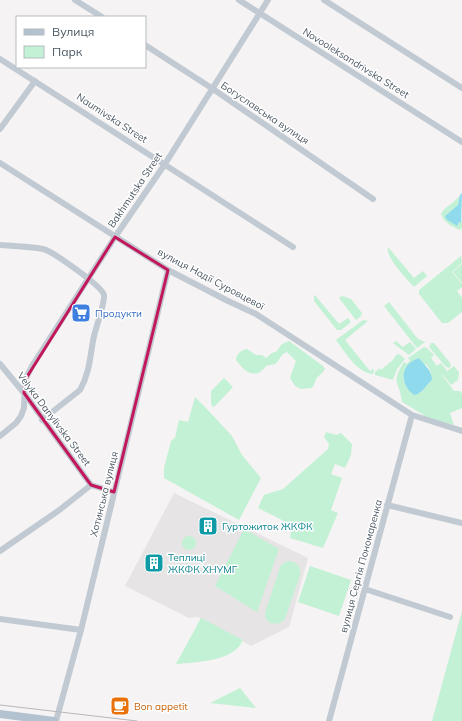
<svg xmlns="http://www.w3.org/2000/svg" width="462" height="721" font-family="Mulish,sans-serif">
<style>
.education{fill:#e6e4e5}
.green{fill:#c3f1d5;fill-rule:evenodd}
.water{fill:#90daee}
.lines{fill:none;stroke-linecap:round;stroke-linejoin:round}
.minor{stroke:#c1cad2;stroke-width:6}
.major{stroke:#b3c2d1;stroke-width:8}
.tram{stroke:#b5b8bd;stroke-width:1}
.marked{fill:none;stroke:#c2185b;stroke-width:3;stroke-linejoin:round}
.labels{text-anchor:middle;dominant-baseline:central;stroke-width:3;stroke-linejoin:round;paint-order:stroke}
.street-label{font-size:10px;fill:#4a5661;stroke:#fff}
.shop-label{font-size:10px;fill:#366cbe;stroke:#fff;text-anchor:start}
.culture-label{font-size:10px;fill:#0d838f;stroke:#fff;text-anchor:start}
.food-label{font-size:10px;fill:#c56008;stroke:#fff;text-anchor:start}
</style>
<rect width="100%" height="100%" fill="#f5f3f3"/>
<path class="education" d="M174 493 308 558 289 627 251 646 198 617 189 618 125 586Z"/>
<path class="green" d="M460 195 458 205 445 216 447 219 457 225 460 222 461 223 462 215V228L460 230C452 227 444 222 441 214 445 206 455 203 460 195Z
M388 247 414 278 423 271 427 276 414 287C407 279 385 257 388 247Z
M461 256 462 263 452 272 462 284V287L457 291 462 298V312L448 323H442L419 294V290Z
M462 264V283L453 272Z
M315 295 339 324 348 318 351 322 341 330H337L314 301V296Z
M342 296 351 299 362 313 361 316 356 320 339 298Z
M389 302 418 339 425 342 417 348 384 306Z
M363 320 368 321 345 340 370 371 373 369 374 370 373 374C357 373 345 352 336 340Z
M289 341 323 366 325 369C323 373 319 375 316 379 315 382 314 385 312 388L301 389 295 386 290 378 296 361 287 352C279 355 280 361 275 364 273 365 268 365 266 366 255 381 244 371 236 360 237 353 240 351 247 349L256 355H262L266 358 272 353 276 352 282 344Z
M396 341 403 347 410 342 416 349 409 355 393 343Z
M431 343H434L451 364 450 368 446 367 429 347Z
M424 347 427 348 434 355 431 358 437 366 441 363 447 371 443 374 454 366 459 372 458 380 451 385 443 375H442L454 391H460L462 394V408L450 413 454 425 429 418 402 402C400 381 390 384 404 362L407 364 410 360 408 358ZM419 358 423 364 427 365 431 373 428 384 420 393 407 388 403 378Z
M399 354 405 359 397 369 393 380 375 375V372L380 368 381 370 393 360 396 355Z
M224 378 233 387 215 406 212 407 211 402V391Z
M195 397 206 408 232 436 242 455 261 478 239 520 164 478V468L171 441 175 438 179 420 188 422Z
M326 432 336 435 341 433 352 444 351 455 345 468 335 464 331 474 342 478 331 510 338 513 323 548 290 538 292 525 258 508 264 495 283 489 328 449 329 444 324 437Z
M244 529 279 549 257 612 215 586Z
M182 543a7 7 0 1 1 14 0a7 7 0 1 1-14 0Z
M288 561C296 561 301 566 300 575L285 619C279 627 264 625 265 613 266 608 269 602 270 598 273 587 277 577 280 567L282 564Z
M310 566 351 580 339 616 298 602Z
M462 611V721H432Z
M201 618 243 640C234 662 196 662 176 664Z
M240 688 256 708 210 703Z"/>
<path class="water" d="M462 193 461 223 459 222 457 226 446 219 445 216 458 205 460 195Z
M419 358C424 365 432 370 432 380 426 385 422 394 414 395 399 384 400 364 419 358Z"/>
<g class="lines">
<path class="minor" d="M75 0 102 17
M239 0 462 142
M324 0 462 88
M145 45 213 89 373 199
M0 59 293 247
M0 129 35 81
M0 163 168 270 228 301 256 314 412 415 462 431
M0 245C14 246 29 246 43 249 52 251 102 286 104 295 105 303 96 327 94 336 90 355 90 373 80 390L42 420
M0 364 24 393 91 485 114 492
M0 436 16 423 21 416 24 408 25 380 32 366 115 237 165 164 268 0
M387 505 462 523
M0 551 58 511 91 485
M365 589 450 617
M0 619 81 630
M56 721 81 630 168 270
M329 721 412 415"/>
<path class="major" d="M0 714 54 721"/>
<path class="tram" d="M0 705 137 721"/>
</g>
<path class="marked" d="M115 237 168 270 114 492 91 485 24 393 25 380Z"/>
<defs>
<symbol id="supermarket-square" viewBox="-11 -11 22 22"><rect x="-9" y="-9" width="18" height="18" rx="4" fill="#3f7fe0" stroke="#fff"/><path d="M-6-5.5h2.5l.6 2H6L4.5 2H-2.5L-4.4-4H-6ZM-1.5 3.2a1.3 1.3 0 1 0 .1 0ZM3 3.2a1.3 1.3 0 1 0 .1 0Z" fill="#fff"/></symbol>
<symbol id="building-square" viewBox="-11 -11 22 22"><rect x="-9" y="-9" width="18" height="18" rx="4" fill="#0f9aa8" stroke="#fff"/><path d="M-4-6H4V6H1V3H-1V6H-4ZM-2.5-4.3h1.7v1.8h-1.7ZM.8-4.3h1.7v1.8H.8ZM-2.5-1h1.7V.8h-1.7ZM.8-1h1.7V.8H.8Z" fill="#fff"/></symbol>
<symbol id="cafe-square" viewBox="-11 -11 22 22"><rect x="-9" y="-9" width="18" height="18" rx="4" fill="#e8710a" stroke="#fff"/><path d="M-5.5-4.5H6V0H3Q3 3.5 0 3.5H-2.5Q-5.5 3.5-5.5 0ZM3-3.2v2h1.7v-2ZM-6 4.5H4V6H-6Z" fill="#fff"/></symbol>
</defs>
<g fill-rule="evenodd">
<use href="#supermarket-square" x="70" y="302" width="22" height="22"/>
<use href="#building-square" x="197" y="515" width="22" height="22"/>
<use href="#building-square" x="143" y="552" width="22" height="22"/>
<use href="#cafe-square" x="109" y="695" width="22" height="22"/>
</g>
<g class="labels">
<g class="street-label">
<text transform="translate(356 63) rotate(32)">Novooleksandrivska Street</text>
<text transform="translate(265 113) rotate(34)">Богуславська вулиця</text>
<text transform="translate(112 118) rotate(33)">Naumivska Street</text>
<text transform="translate(135 190) rotate(-56)">Bakhmutska Street</text>
<text transform="translate(211 279) rotate(28)">вулиця Надії Суровцевої</text>
<text transform="translate(54 419) rotate(53)">Velyka Danylivska Street</text>
<text transform="translate(104 494) rotate(-76)">Хотинська вулиця</text>
<text transform="translate(361 566) rotate(-75)">вулиця Сергія Пономаренка</text>
</g>
<g class="shop-label">
<text x="95" y="313">Продукти</text>
</g>
<g class="culture-label">
<text x="222" y="526">Гуртожиток ЖКФК</text>
<text x="168" y="557">Теплиці<tspan x="168" dy="12">ЖКФК ХНУМГ</tspan></text>
</g>
<g class="food-label">
<text x="134" y="706">Bon appetit</text>
</g>
</g>
<rect x="16" y="16" width="130" height="52" fill="#ffffff" stroke="#b7bbc0"/>
<rect x="24" y="29" width="20" height="6" fill="#b3c2d1" stroke="#b7bbc0"/>
<text x="52" y="36" font-size="12" fill="#4a5661">Вулиця</text>
<rect x="24" y="46" width="20" height="12" fill="#c3f1d5" stroke="#b7bbc0"/>
<text x="52" y="56" font-size="12" fill="#4a5661">Парк</text>
</svg>
